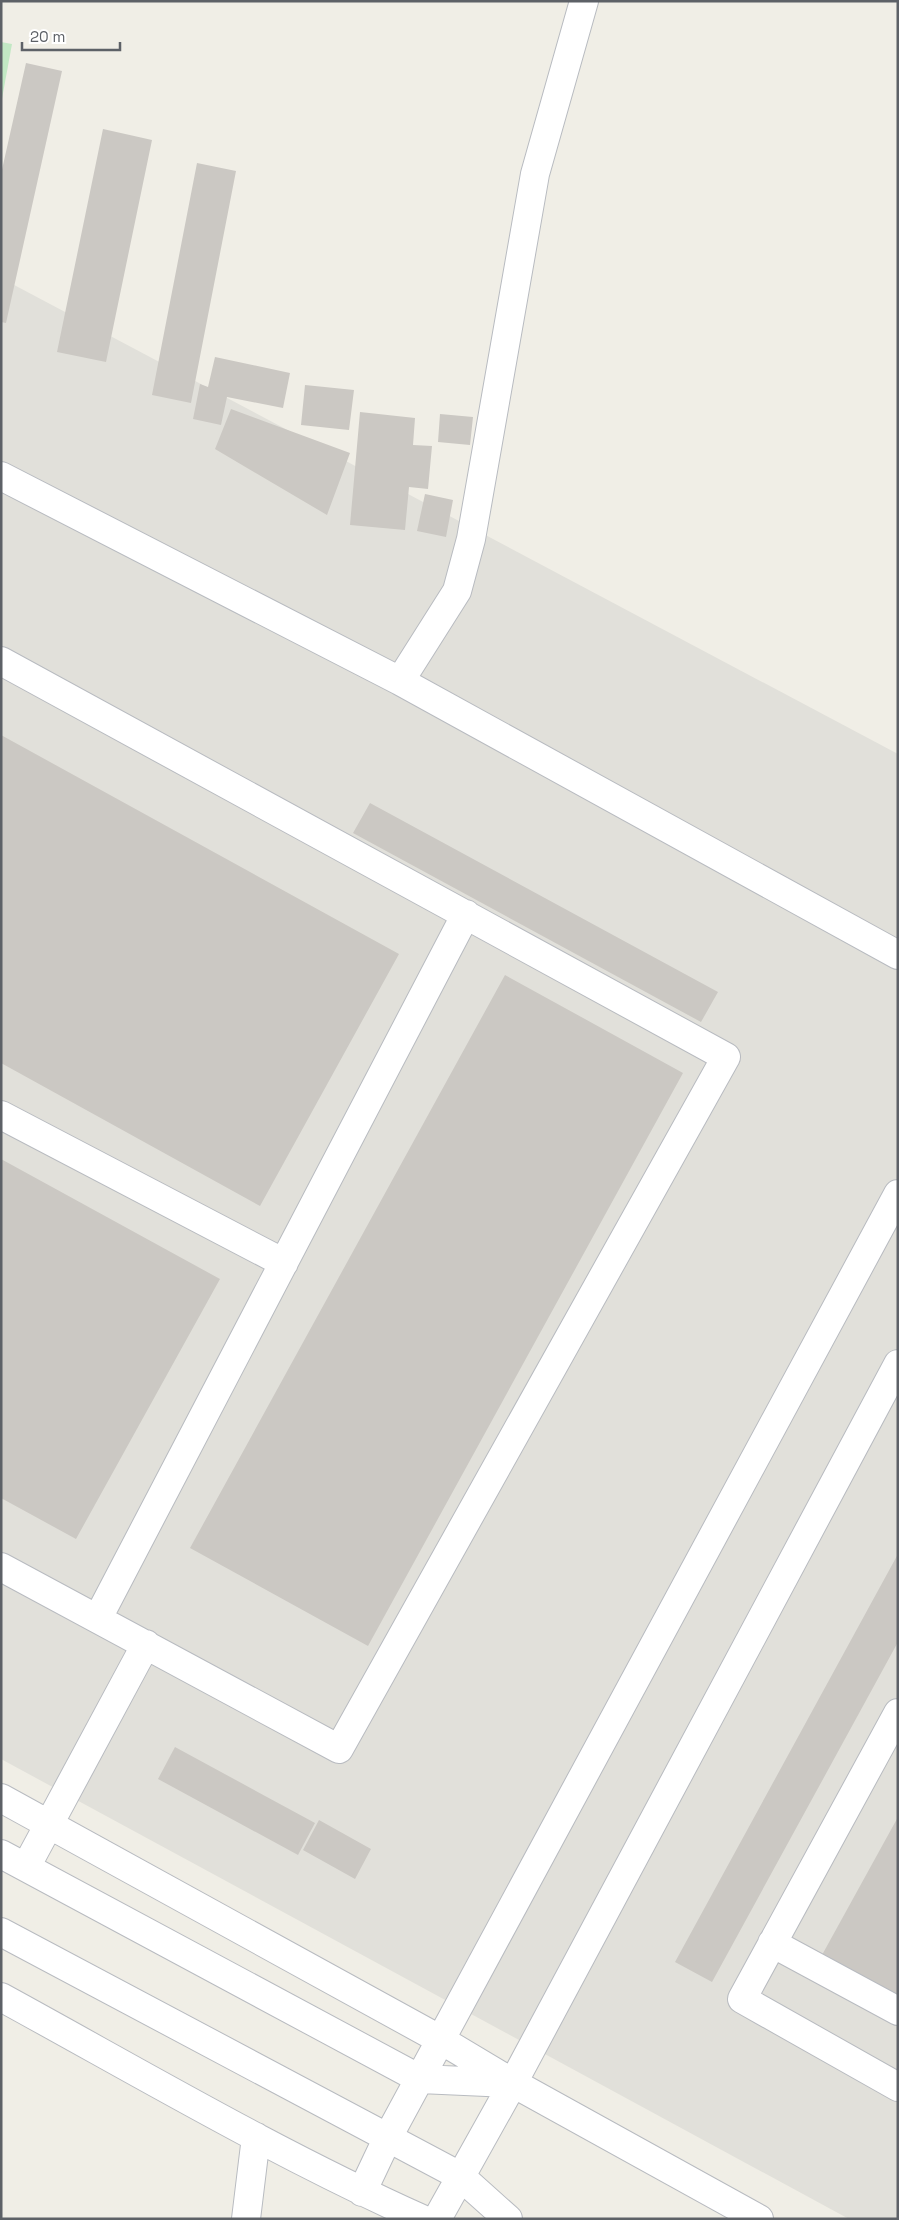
<svg xmlns="http://www.w3.org/2000/svg" width="899" height="2220" font-family="'Space Grotesk',sans-serif">
<style>
.industrial{fill:#e1e0da}
.green{fill:#c2e8c4}
.building{fill:#cbc8c3}
.lines{fill:none;stroke-linecap:round;stroke-linejoin:round}
.minor-casing{stroke:#b8bbc0;stroke-width:30}
.minor{stroke:#fff;stroke-width:28}
</style>
<rect width="100%" height="100%" fill="#f0eee6"/>
<path class="industrial" d="M1 278 898 754V2219H849L1 1759Z"/>
<path class="green" d="M1 42 12 44 1 104Z"/>
<path class="building" d="M26 63 62 71 6 323 1 322V174Z
M103 129 152 140 106 362 57 352Z
M197 163 236 171 191 403 152 395Z
M215 357 290 373 283 408 227 397 221 425 193 419 200 384 208 387Z
M305 385 354 390 349 430 301 425Z
M231 409 350 453 327 515 215 449Z
M360 412 415 418 413 445 432 446 428 489 409 487 405 530 350 525Z
M440 414 473 417 470 445 438 442Z
M425 494 453 500 446 537 417 531Z
M1 735 399 954 260 1206 1 1063Z
M370 803 718 992 701 1022 353 833Z
M505 975 683 1073 368 1646 190 1548Z
M1 1159 220 1279 76 1539 1 1498Z
M898 1554V1642L712 1982 675 1962Z
M175 1747 315 1823 298 1855 158 1779Z
M898 1817V1996L822 1955Z
M319 1820 371 1849 355 1879 303 1850Z"/>
<g class="lines">
<defs>
<path id="minor" d="M1 476 400 681 898 955
M1 661 726 1057 339 1749 1 1567
M400 681 457 591 471 539 535 174 584 1
M1 1115 284 1263
M98 1618 466 914
M898 1713 742 1999 898 2087
M1 1798 441 2040 513 2083 759 2219
M1 1854 420 2079 509 2083
M26 1867 146 1644
M1 1932 460 2176 508 2219
M772 1943 898 2011
M1 1997C140 2073 277 2154 422 2219
M362 2192 388 2137 898 1194
M246 2219 256 2137
M437 2219 513 2083 898 1364"/>
</defs>
<use href="#minor" class="minor-casing"/>
<use href="#minor" class="minor"/>
</g>
<rect width="899" height="2220" fill="none" stroke="#5d6167" stroke-width="5"/>
<path d="M22 42v8h98v-8" fill="none" stroke="#5d6167" stroke-width="2.5"/>
<text x="30" y="42" font-size="15" fill="#5d6167" stroke="#ffffff" stroke-width="4" paint-order="stroke">20 m</text>
</svg>
